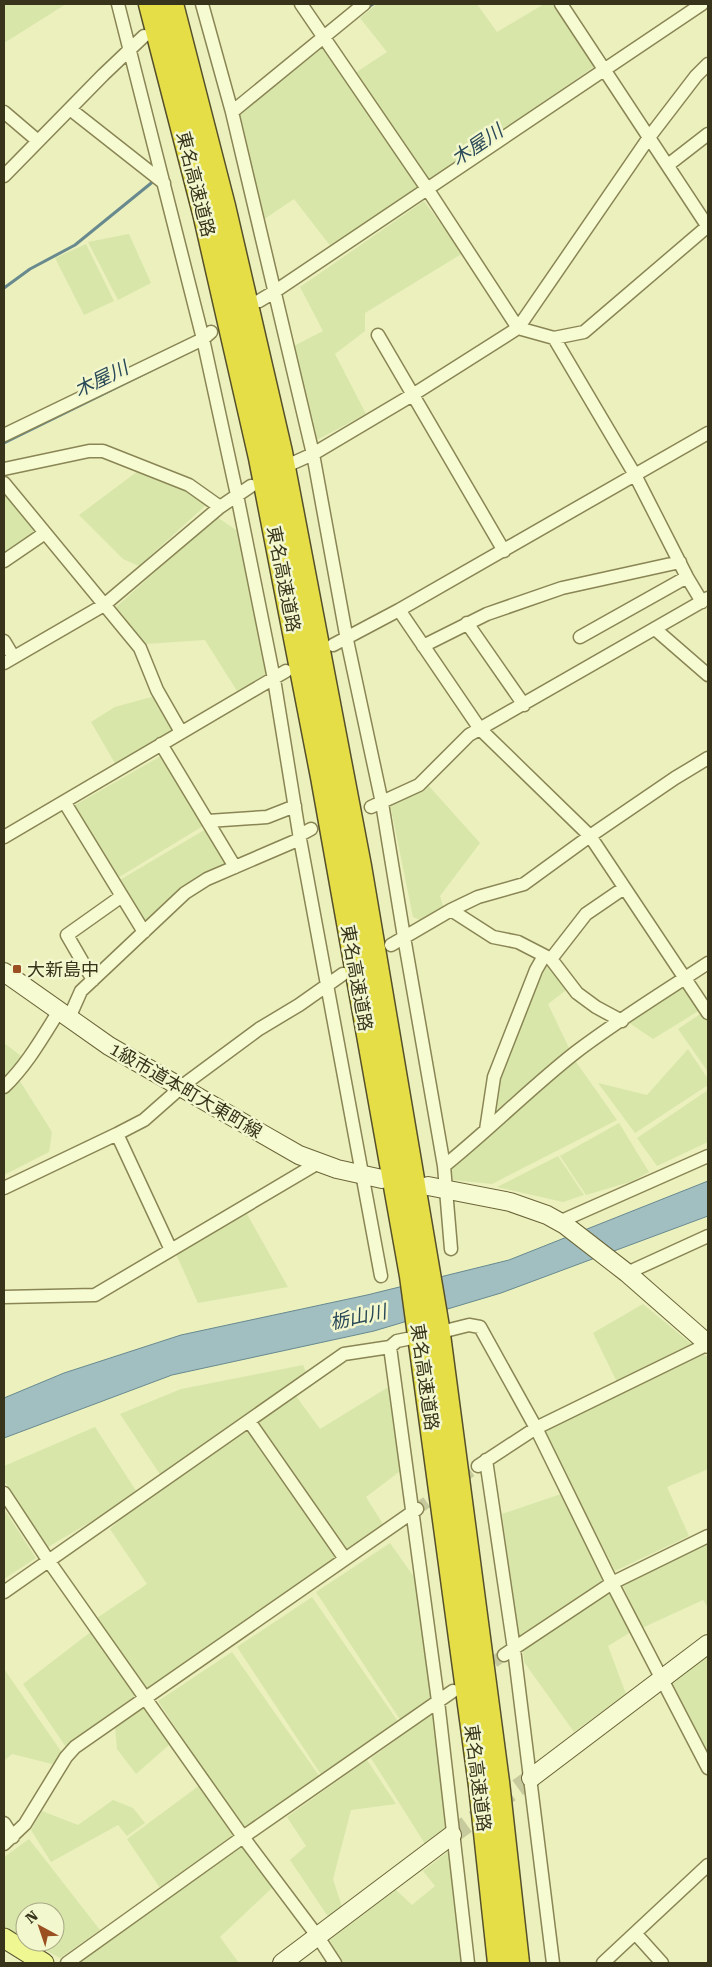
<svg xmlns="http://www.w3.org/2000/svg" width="712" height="1967" font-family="'Roboto Serif','Noto Sans JP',serif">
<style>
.farmland{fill:#d8e6aa}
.water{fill:#a1bec1;stroke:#688a8f}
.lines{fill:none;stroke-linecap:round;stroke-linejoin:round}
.stream{stroke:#688a8f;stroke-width:3}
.street-tunnel{stroke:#c7ca9d;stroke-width:12;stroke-dasharray:12 6;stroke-linecap:butt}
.secondary-tunnel{stroke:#c7ca9d;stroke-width:18;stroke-dasharray:18 9;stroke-linecap:butt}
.street-casing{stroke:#898555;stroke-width:15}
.secondary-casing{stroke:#6b6539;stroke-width:20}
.primary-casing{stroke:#56502a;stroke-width:21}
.highway-casing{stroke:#56502a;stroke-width:25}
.street{stroke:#f7fbd1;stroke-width:12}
.secondary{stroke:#f7fbd1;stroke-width:18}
.primary{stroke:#eff792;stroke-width:19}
.highway{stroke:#e6de47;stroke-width:22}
.poi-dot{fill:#9b5022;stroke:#f3f7cd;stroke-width:2}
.labels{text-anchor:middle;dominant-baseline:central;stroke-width:5;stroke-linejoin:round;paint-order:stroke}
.street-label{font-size:18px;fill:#37341b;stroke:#f3f7cd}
.poi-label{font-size:18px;fill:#37341b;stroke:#f3f7cd;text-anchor:start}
.water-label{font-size:19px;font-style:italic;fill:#294958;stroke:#f3f7cd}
</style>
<rect width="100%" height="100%" fill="#ebf0bd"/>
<path class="farmland" d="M4 4H66L4 43Z
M377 4H477L497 32 544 4H554L595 66 428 181 355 73 387 52 360 18Z
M322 44 420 186 332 248 294 199 263 220 237 117Z
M424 201 463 253 365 313V331L335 354 366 414 315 441 292 347 323 331 300 287Z
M129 234 151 283 118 300 88 242Z
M86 244 114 301 84 315 55 258Z
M138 471 188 490 206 505 139 566 123 559 79 515Z
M4 494 40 535 4 557Z
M217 517 239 532 266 676 237 691 205 640 145 644 116 607Z
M155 696 175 729 116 765 91 722 115 707Z
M161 756 203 826 116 879 75 805Z
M428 785 480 843 440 896 443 906 420 920 413 917 390 804 426 788Z
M206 829 228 865 144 926 118 881Z
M548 963 569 988 548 1004 569 1048 493 1113 497 1085 524 1014Z
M685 984 700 1010 653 1039 628 1022Z
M703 1012 708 1019V1072L678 1029Z
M4 1043 25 1059 4 1082Z
M688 1049 708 1079V1085L635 1133 598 1083 647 1095Z
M574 1059 617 1120 492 1184 453 1180 451 1168Z
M18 1078 52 1132 49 1152 4 1175V1090Z
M708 1090V1142L657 1166 637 1138Z
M619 1123 649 1172 633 1181 586 1195 560 1156Z
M558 1156 584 1195 563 1202 497 1187Z
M247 1214 288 1287 198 1303 176 1254Z
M643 1304 694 1346 617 1382 593 1333Z
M704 1354 708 1358V1469L667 1487 689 1536 615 1571 544 1431Z
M303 1365 307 1375 161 1476 120 1414 181 1389Z
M390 1386 403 1469 366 1497 383 1524 346 1549 258 1421 296 1396 320 1429Z
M249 1426 339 1556 146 1690 97 1618 147 1584 110 1529 134 1507Z
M95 1427 138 1494 48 1547 4 1481V1466Z
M561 1494 604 1579 519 1639 502 1514Z
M4 1509 36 1558 4 1579Z
M708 1542V1608L703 1600 642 1628 622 1584Z
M390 1543 419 1584 431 1700 401 1721 316 1592Z
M611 1590 631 1632 608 1646 626 1694 574 1732 524 1662 523 1650Z
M312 1597 399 1723 322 1776 237 1647Z
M92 1631 136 1695 68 1750 23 1684Z
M232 1652 320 1777 243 1830 158 1701Z
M708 1653V1756L670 1681Z
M4 1669 63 1754 52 1764 12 1754 4 1761Z
M145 1704 169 1745 136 1774 117 1749 115 1727Z
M435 1712 447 1827 425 1844 371 1758Z
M367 1760 396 1804 351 1810 333 1879 344 1913 331 1921 290 1860 306 1846 287 1817Z
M200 1785 236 1835 160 1888 127 1839Z
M113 1800 133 1808 145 1823 127 1836 118 1825 51 1862 31 1830 42 1811 78 1825Z
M29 1839 100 1930 60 1958 30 1942H55V1912H25V1939L4 1928V1857Z
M243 1844 272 1888 220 1937 239 1963H77Z
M449 1851 461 1963H341L327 1942 396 1890 412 1905 435 1886 423 1871Z"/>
<path class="water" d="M708 1181V1216L501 1293 374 1331 172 1375 4 1438V1398L64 1373 181 1335 367 1295 509 1260Z"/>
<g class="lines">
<path class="stream" d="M367 8 373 4
M4 288 30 269 75 245 155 180
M4 443 201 346"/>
<path class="street-tunnel" d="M417 1509 478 1466
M479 1672 504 1655"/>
<path class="secondary-tunnel" d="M452 1835 531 1778"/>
<defs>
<path id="street" d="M118 4 203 339 237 495 274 679 300 839 381 1276
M202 4 232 112 313 454 347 640 382 803 404 937 444 1166 451 1249
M301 4 428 190 518 328 554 338 584 332 708 226
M561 4 708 227
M70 109 164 183
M4 112 38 141
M232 112 364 4
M668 165 708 134
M4 176 103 75 144 36
M259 301 274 292 702 4
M378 335 504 551
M554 338 635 475 687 577 702 602
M4 435 203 339 211 332
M293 463 313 454 414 394 518 328 650 136 696 76 708 64
M4 469 89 451H103L189 485 220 507
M4 483 140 648 157 690 181 732
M4 561 45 533
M399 610 480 729 590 836 708 1013
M467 623 524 705
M655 629 708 675
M580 637 687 577
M4 641 13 656
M333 645 399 610 708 433
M423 646 487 614 562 588 680 562
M4 663 104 605 220 507 251 486
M161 744 235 867
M65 803 144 932
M371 807 419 785 469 735 708 598
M208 821 267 817 295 806
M300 835 311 829
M4 837 286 671
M451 910 493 937 518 942 551 959 577 993 596 1007 622 1021
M391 945 451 910 478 897 524 884 590 836 675 778 708 758
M551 959 586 914 624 888
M93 980 67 935 122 896
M69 1018 81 991 185 893 207 879 300 839
M4 1087C27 1065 42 1038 59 1011
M486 1130 494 1077 536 970 544 956
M117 1134 171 1250
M444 1166C489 1130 530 1088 576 1052 618 1020 664 992 708 963
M4 1188 117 1134 144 1120 186 1083 259 1029 299 1005 343 974
M559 1222 708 1156
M627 1273 708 1236
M4 1297 95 1295 318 1163
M449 1330 469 1325 480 1327 536 1428 612 1583 708 1768
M390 1347 438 1701 468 1963
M249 1421 345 1559
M486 1460 514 1649 553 1963
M478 1466 536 1428 708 1344
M4 1493 48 1560 243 1837 318 1937 335 1963
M4 1592 344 1354 390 1347 397 1341 407 1339
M504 1655 612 1583 708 1536
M4 1823 13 1837
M4 1844 25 1824 66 1757 75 1747 417 1509
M635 1933 662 1963
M67 1963 243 1837 453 1691
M603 1963 708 1865"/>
<path id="secondary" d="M4 972 109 1046 299 1155 337 1169 382 1179
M428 1186 510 1202 547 1215 565 1225 627 1273 708 1344
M531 1778 708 1644
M282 1963 452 1835"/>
<path id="primary" d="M4 1938 44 1963"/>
<path id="highway" d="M150 4 204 213 260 458 322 777 411 1276 480 1786 499 1963
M172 4 224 206 281 452 360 866 438 1327 498 1782 518 1963"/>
</defs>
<use href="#street" class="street-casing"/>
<use href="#secondary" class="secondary-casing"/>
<use href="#primary" class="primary-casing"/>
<use href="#highway" class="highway-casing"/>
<use href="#street" class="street"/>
<use href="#secondary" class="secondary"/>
<use href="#primary" class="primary"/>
<use href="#highway" class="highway"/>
</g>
<rect class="poi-dot" x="12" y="964" width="10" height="10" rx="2.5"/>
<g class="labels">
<g class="street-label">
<text transform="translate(196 184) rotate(76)">東名高速道路</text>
<text transform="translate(284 579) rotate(79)">東名高速道路</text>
<text transform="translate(357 978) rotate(80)">東名高速道路</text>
<text transform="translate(186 1090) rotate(30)">1級市道本町大東町線</text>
<text transform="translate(425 1377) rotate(82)">東名高速道路</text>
<text transform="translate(478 1778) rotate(83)">東名高速道路</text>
</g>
<g class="poi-label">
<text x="27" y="969">大新島中</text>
</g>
<g class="water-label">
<text transform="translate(477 145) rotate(-34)">木屋川</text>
<text transform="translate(101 379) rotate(-26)">木屋川</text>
<text transform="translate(358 1317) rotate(-12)">栃山川</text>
</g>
</g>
<rect width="712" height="1967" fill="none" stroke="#37341b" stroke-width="10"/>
<g transform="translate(40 1927) rotate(320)"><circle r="24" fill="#f3f7cd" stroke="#a8a986"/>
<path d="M0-4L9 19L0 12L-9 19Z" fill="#9b5022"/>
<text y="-8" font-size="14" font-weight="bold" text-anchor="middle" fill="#37341b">N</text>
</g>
</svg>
